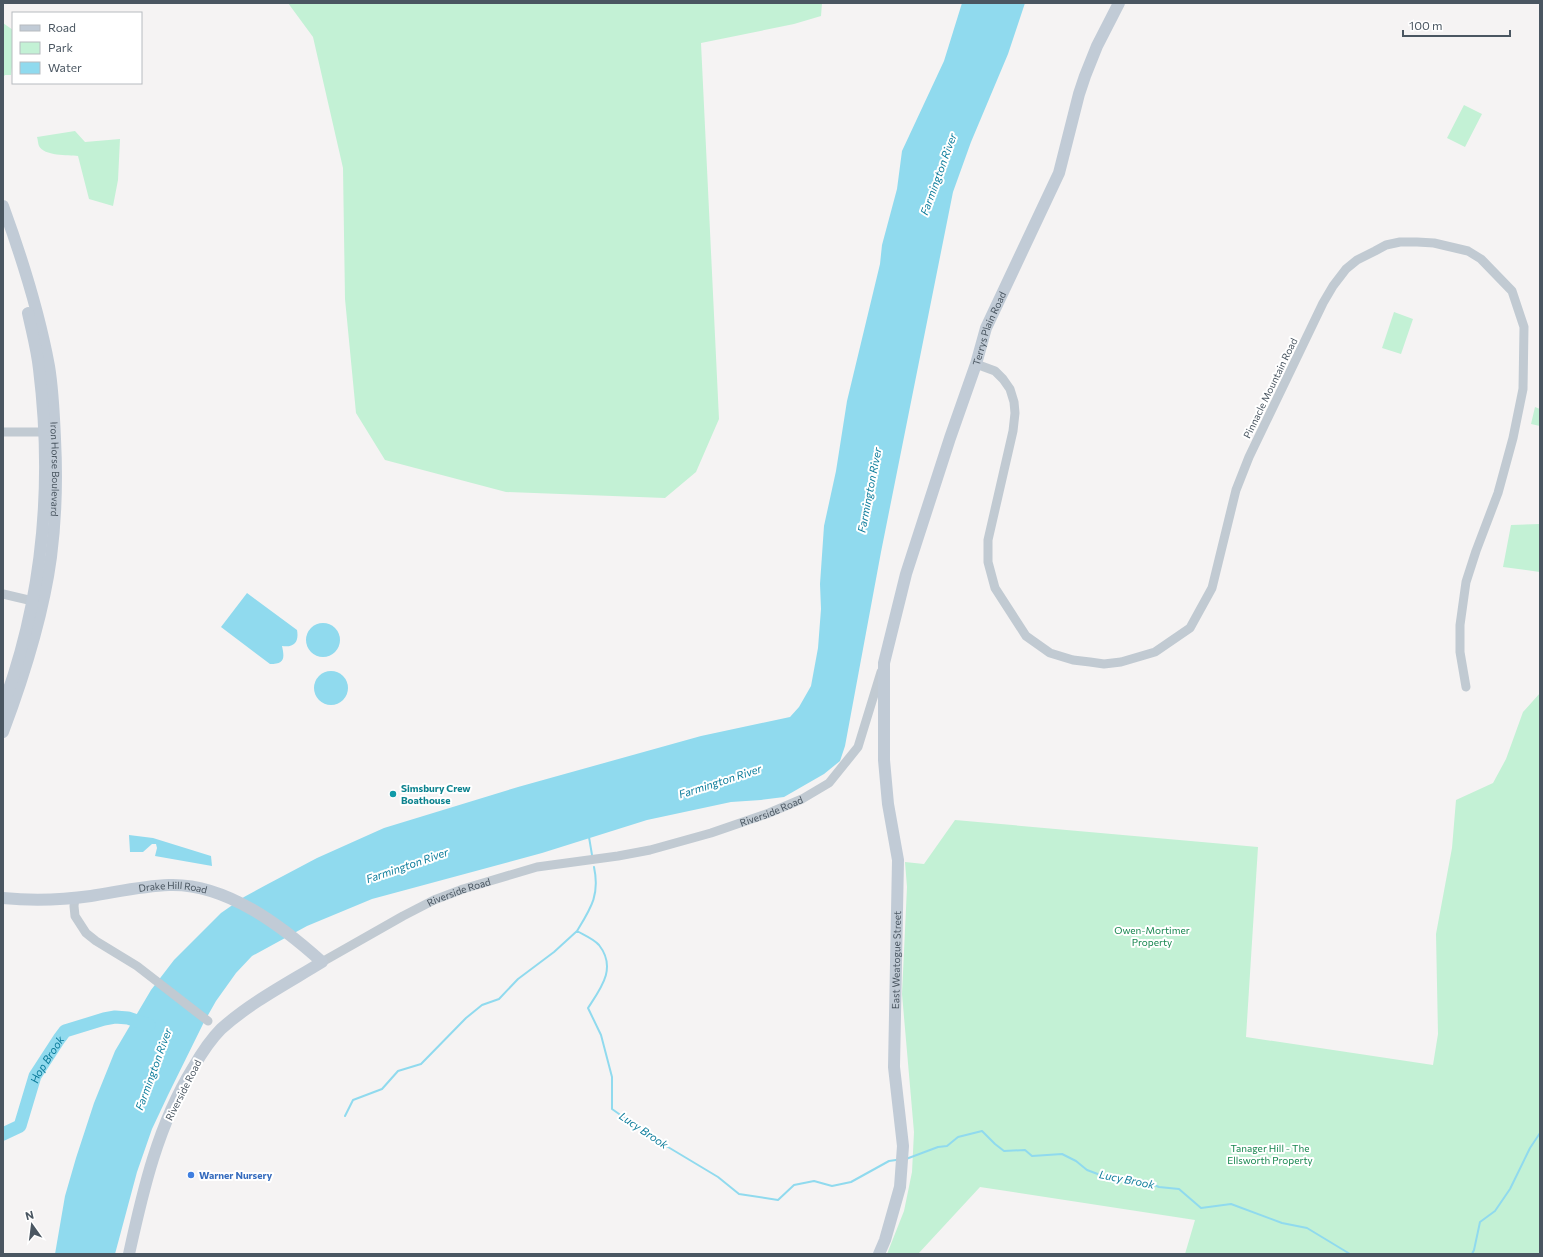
<svg xmlns="http://www.w3.org/2000/svg" width="1543" height="1257" font-family="Commissioner,sans-serif">
<style>
.green{fill:#c3f1d5}
.water{fill:#90daee}
.lines{fill:none;stroke-linecap:round;stroke-linejoin:round}
.stream{stroke:#90daee;stroke-width:2}
.river{stroke:#90daee;stroke-width:13}
.street{stroke:#c1cad2;stroke-width:9}
.secondary{stroke:#c1cbd6;stroke-width:12}
.culture-dot{fill:#0f9aa8;stroke:#fff;stroke-width:1.5}
.shop-dot{fill:#3f7fe0;stroke:#fff;stroke-width:1.5}
.labels{text-anchor:middle;dominant-baseline:central;stroke-width:4;stroke-linejoin:round;paint-order:stroke}
.street-label{font-size:10px;fill:#4a5661;stroke:#fff}
.culture-label{font-size:10px;font-weight:bold;fill:#0d838f;stroke:#fff;text-anchor:start}
.park-label{font-size:10px;fill:#17864f;stroke:#fff}
.shop-label{font-size:10px;font-weight:bold;fill:#366cbe;stroke:#fff;text-anchor:start}
.water-label{font-size:11px;font-style:italic;fill:#0c7c9b;stroke:#fff}
</style>
<rect width="100%" height="100%" fill="#f5f3f3"/>
<path class="green" d="M288 3H822L821 16 794 24 701 43 719 419 696 472 665 498 506 492 385 460 356 413 345 299 343 168 313 37Z
M3 23 13 30V66L12 67 11 75H5L3 77Z
M1464 105 1482 114 1465 147 1447 138Z
M75 131 85 142 120 139 118 180 113 206 89 199 78 156C68 155 44 156 39 146 38 144 38 140 37 137Z
M1394 312 1413 319 1401 354 1382 348Z
M1535 407 1540 409V426L1531 424Z
M1540 524V572L1503 567 1511 525Z
M1540 693V1254H1185L1195 1220 980 1187 918 1254H887L904 1211 912 1172 914 1132 902 994 907 887 905 862 924 864 955 820 1258 847 1246 1037 1433 1065 1438 1034 1436 934 1452 848 1456 800 1493 783 1506 759 1523 712Z"/>
<path class="water" d="M962 3H1025L1008 54 971 142 953 192 881 552 845 746 840 761 824 774 784 797 761 800 731 802 647 820 542 853 372 899 307 926 252 956 236 973 216 1001 203 1024 168 1095 152 1129 137 1172 115 1254H55L65 1196 76 1158 94 1103 115 1051 151 990 174 960 221 913 244 897 266 885 317 858 384 828 518 787 701 736 790 717 799 707 811 686 818 648 821 609 820 584 824 526 836 471 847 401 880 264 882 245 897 189 902 151 944 61Z
M247 593 297 630C299 641 295 648 282 646 285 659 284 664 270 664L221 627Z
M306 640a17 17 0 1 1 34 0a17 17 0 1 1-34 0Z
M314 688a17 17 0 1 1 34 0a17 17 0 1 1-34 0Z
M129 835 153 838 211 856 212 866 155 856 157 848 156 844H152L143 852H130Z"/>
<g class="lines">
<path class="stream" d="M589 837 592 855
M594 867C600 895 591 908 577 931 584 935 594 939 599 945 617 968 601 988 588 1008L601 1035 612 1077V1109L653 1138 718 1177 739 1194 778 1200 794 1185 814 1181 832 1186 851 1182 889 1161 896 1160
M345 1116 353 1100 382 1089 398 1071 421 1064 466 1018 482 1005 499 999 518 979 554 952 577 931
M906 1159 938 1147 947 1146 958 1137 982 1131 995 1144 1004 1151 1025 1150 1032 1156 1062 1154 1076 1161 1087 1170 1103 1176 1145 1181 1159 1187 1179 1189 1201 1208 1231 1204 1282 1223 1307 1228 1350 1254
M1472 1254 1474 1250 1480 1222 1495 1211 1510 1189 1530 1148 1540 1133"/>
<path class="river" id="s1" d="M3 1134 20 1126 35 1076 59 1039 65 1031 104 1019 115 1017 128 1018 149 1025"/>
<g class="street">
<path d="M976 364 995 371 1003 379 1010 389 1014 402 1015 413 1013 431 988 540V562L995 588 1026 636 1050 653 1073 660 1090 662 1104 664 1121 662 1155 652 1190 628 1212 588 1236 490 1249 457 1323 303 1333 286 1346 269 1357 260 1375 251 1386 245 1400 242H1417L1434 243 1468 251 1481 259 1512 291 1524 327 1523 389 1513 438 1498 493 1476 551 1466 582 1460 625V652L1466 687"/>
<path d="M3 432H50"/>
<path d="M3 594 37 602"/>
<path d="M75 898 74 906 75 916 86 933 96 941 137 966 208 1021"/>
<path id="s2" d="M322 962 403 916 434 900 463 889 537 867 618 856 650 850 711 833 769 813 802 799 829 783 858 747 881 672"/>
</g>
<g class="secondary">
<path id="s3" d="M3 206C22 258 39 312 49 366 53 390 54 415 55 439 57 478 56 518 51 557 43 617 24 676 3 732"/>
<path d="M3 706C43 598 53 483 39 369 37 350 32 332 28 313"/>
<path id="s4" d="M3 898C32 901 62 900 91 896 117 892 142 886 169 885 226 883 282 926 322 962 288 983 251 1002 221 1029 210 1040 201 1054 193 1068 158 1125 143 1190 129 1254"/>
<path id="s5" d="M879 1254 885 1240 900 1187 903 1146 894 1067 898 860 888 804 884 760V663L906 574 950 438 976 364 986 328 1059 173 1079 94 1085 76 1097 46 1119 3"/>
</g>
</g>
<circle class="culture-dot" cx="393" cy="794" r="4"/>
<circle class="shop-dot" cx="191" cy="1175" r="4"/>
<g class="labels">
<g class="street-label">
<text stroke="none"><textPath href="#s5" startOffset="947">Terrys Plain Road</textPath></text>
<text transform="translate(1270 388) rotate(-64)">Pinnacle Mountain Road</text>
<text stroke="none"><textPath href="#s3" startOffset="270">Iron Horse Boulevard</textPath></text>
<text stroke="none"><textPath href="#s2" startOffset="478">Riverside Road</textPath></text>
<text stroke="none"><textPath href="#s4" startOffset="171">Drake Hill Road</textPath></text>
<text stroke="none"><textPath href="#s2" startOffset="154">Riverside Road</textPath></text>
<text stroke="none"><textPath href="#s5" startOffset="298">East Weatogue Street</textPath></text>
<text transform="translate(183 1090) rotate(-63)">Riverside Road</text>
</g>
<g class="culture-label">
<text x="401" y="788">Simsbury Crew<tspan x="401" dy="12">Boathouse</tspan></text>
</g>
<g class="park-label">
<text x="1152" y="930">Owen-Mortimer<tspan x="1152" dy="12">Property</tspan></text>
<text x="1270" y="1148">Tanager Hill - The<tspan x="1270" dy="12">Ellsworth Property</tspan></text>
</g>
<g class="shop-label">
<text x="199" y="1175">Warner Nursery</text>
</g>
<g class="water-label">
<text transform="translate(938 174) rotate(-70)">Farmington River</text>
<text transform="translate(869 490) rotate(-79)">Farmington River</text>
<text transform="translate(720 781) rotate(-18)">Farmington River</text>
<text transform="translate(407 865) rotate(-19)">Farmington River</text>
<text stroke="none"><textPath href="#s1" startOffset="91">Hop Brook</textPath></text>
<text transform="translate(153 1069) rotate(-70)">Farmington River</text>
<text transform="translate(644 1130) rotate(34)">Lucy Brook</text>
<text transform="translate(1127 1179) rotate(11)">Lucy Brook</text>
</g>
</g>
<rect width="1543" height="1257" fill="none" stroke="#4a5661" stroke-width="8"/>
<rect x="12" y="12" width="130" height="72" fill="#ffffff" stroke="#b7bbc0"/>
<rect x="20" y="25" width="20" height="6" fill="#c1cbd6" stroke="#b7bbc0"/>
<text x="48" y="32" font-size="12" fill="#4a5661">Road</text>
<rect x="20" y="42" width="20" height="12" fill="#c3f1d5" stroke="#b7bbc0"/>
<text x="48" y="52" font-size="12" fill="#4a5661">Park</text>
<rect x="20" y="62" width="20" height="12" fill="#90daee" stroke="#b7bbc0"/>
<text x="48" y="72" font-size="12" fill="#4a5661">Water</text>
<g transform="translate(32 1225) rotate(346)" stroke="#ffffff" stroke-width="3" paint-order="stroke">
<path d="M0-3L7 15L0 10L-7 15Z" fill="#4a5661"/>
<text y="-6" font-size="11" font-weight="bold" text-anchor="middle" fill="#4a5661">N</text>
</g>
<path d="M1403 30v6h107v-6" fill="none" stroke="#4a5661" stroke-width="2"/>
<text x="1409" y="30" font-size="12" fill="#4a5661" stroke="#ffffff" stroke-width="3" paint-order="stroke">100 m</text>
</svg>
